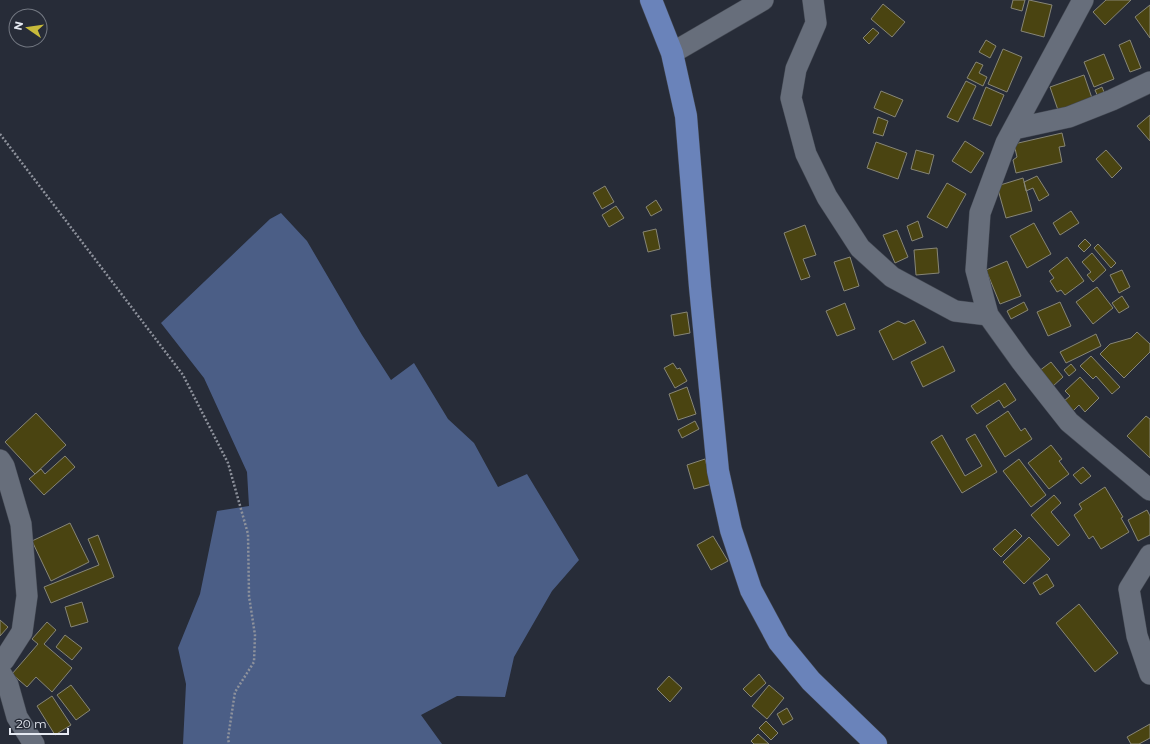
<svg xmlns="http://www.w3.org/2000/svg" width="1150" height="744" font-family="Montserrat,sans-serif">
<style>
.forest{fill:#4b5e86}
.building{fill:#4a4411;stroke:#878677}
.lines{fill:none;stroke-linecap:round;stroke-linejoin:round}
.street-casing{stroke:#434852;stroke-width:22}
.primary-casing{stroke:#434852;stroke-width:23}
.path{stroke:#8e929c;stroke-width:2.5;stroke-dasharray:2 2;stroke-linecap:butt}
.street{stroke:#676e7b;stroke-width:21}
.primary{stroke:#6a83ba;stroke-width:22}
</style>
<rect width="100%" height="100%" fill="#272c38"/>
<path class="forest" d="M281 213 307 241 362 335 391 380 414 363 448 419 474 443 498 487 527 474 579 560 552 591 514 657 505 697 457 696 421 715 442 744H183L186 684 178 648 200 594 217 511 249 506 247 472 204 378 161 323 270 219Z"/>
<path class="building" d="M1013 0H1025L1022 11 1011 8Z
M1029 0 1052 5 1044 37 1021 31Z
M1106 0H1131L1105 25 1093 12Z
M883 4 905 22 892 37 871 19Z
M1150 5V38L1135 17Z
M873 28 879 33 869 44 863 38Z
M986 40 996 46 990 58 979 52Z
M1130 40 1141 68 1130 72 1119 45Z
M1003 49 1022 57 1007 92 988 84Z
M1104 54 1114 79 1094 87 1084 62Z
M976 62 983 65 979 73 987 77 983 86 967 78Z
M1084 75 1093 101 1059 113 1050 87Z
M966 81 976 86 958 122 947 117Z
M986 87 1004 95 991 126 973 119Z
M1102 87 1104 92 1101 104 1095 90Z
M881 91 903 100 895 117 874 108Z
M1150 115V141L1137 126Z
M878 117 888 121 883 136 873 133Z
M1062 133 1065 146 1059 147 1062 162 1016 173 1013 160 1017 157 1014 144Z
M965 141 984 153 971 173 952 161Z
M876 142 907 153 898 179 867 168Z
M916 150 934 155 929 174 911 169Z
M1106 150 1122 168 1112 178 1096 159Z
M1037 176 1049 195 1039 201 1033 188 1026 191 1024 182Z
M1023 178 1032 211 1006 218 997 186Z
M947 183 966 194 947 228 927 217Z
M605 186 614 202 602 209 593 193Z
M656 200 662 210 651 216 646 207Z
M616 206 624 218 609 227 602 215Z
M1071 211 1079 223 1060 235 1053 223Z
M918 221 923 237 912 241 907 226Z
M1034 223 1051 254 1027 268 1010 236Z
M805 225 816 255 803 259 810 277 801 280 784 233Z
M656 229 660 249 648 252 643 232Z
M897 230 908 257 895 263 883 235Z
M1085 239 1091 245 1084 252 1078 246Z
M1098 244 1116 263 1111 268 1094 248Z
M937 248 939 273 916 275 914 250Z
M1092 253 1106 270 1093 282 1087 275 1091 272 1082 262Z
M850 257 859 286 844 291 834 262Z
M1067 257 1084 281 1065 295 1061 290 1057 292 1050 281 1054 278 1049 271Z
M1007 261 1021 296 1000 304 986 270Z
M1122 270 1130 287 1119 293 1110 275Z
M1097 287 1113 308 1093 324 1076 302Z
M1122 296 1129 307 1119 313 1112 303Z
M1024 302 1028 310 1011 319 1007 311Z
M1060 302 1071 326 1048 336 1037 312Z
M845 303 855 329 837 336 826 311Z
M687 312 690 333 674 336 671 315Z
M914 320 926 343 893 360 879 331 898 321 905 324Z
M1137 332 1150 344V352L1124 378 1100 354 1110 344 1131 338Z
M1096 334 1101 346 1066 363 1060 352Z
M943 346 955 371 923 387 911 362Z
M1091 356 1120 387 1112 394 1096 376 1093 379 1080 366Z
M1051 362 1063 377 1052 387 1039 371Z
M673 363 677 369 680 368 687 381 675 388 664 368Z
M1071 364 1076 370 1069 376 1064 370Z
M1080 377 1099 398 1085 412 1079 405 1073 411 1064 401 1070 396 1065 391Z
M1005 383 1016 400 1004 408 999 400 977 414 971 406Z
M687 387 696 414 678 420 669 394Z
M1008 411 1021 431 1025 428 1032 439 1005 457 986 426Z
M36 413 66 445 35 474 5 442Z
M1146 416 1150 419V458L1127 436Z
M695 421 699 429 682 438 678 430Z
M975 434 997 472 962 493 931 442 942 435 965 476 982 466 966 439Z
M1051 445 1062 459 1059 461 1069 474 1049 489 1028 463Z
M65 456 75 467 44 495 29 479 41 469 45 474Z
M705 459 712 484 694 489 687 465Z
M1019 459 1046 495 1031 507 1003 471Z
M1083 467 1091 476 1081 484 1073 475Z
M1105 487 1123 517 1121 518 1129 532 1101 549 1093 536 1089 539 1074 515 1082 509 1079 504Z
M1054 495 1061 503 1051 512 1070 535 1058 546 1031 515Z
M1147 510 1150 516V535L1138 541 1128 520Z
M70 523 89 562 51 581 32 541Z
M1015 529 1022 536 1001 557 993 549Z
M98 535 114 577 51 603 44 587 99 565 88 539Z
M713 536 728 561 711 570 697 545Z
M1029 537 1050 559 1024 584 1003 562Z
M1047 574 1054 586 1040 595 1033 583Z
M82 602 88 622 71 627 65 607Z
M1079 604 1118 653 1095 672 1056 623Z
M0 620 8 627 0 636Z
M47 622 56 630 44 644 72 668 52 692 36 677 27 687 12 674 38 644 32 639Z
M65 635 82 648 72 660 56 647Z
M759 674 766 683 751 697 743 689Z
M669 676 682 688 670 702 657 689Z
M71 685 90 710 76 720 57 695Z
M769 685 784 698 767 719 752 706Z
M52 696 71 725 55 735 37 706Z
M787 708 793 719 783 725 777 714Z
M766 721 778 733 771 740 759 728Z
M1150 724V738L1139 744H1131L1127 737Z
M758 734 769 744H754L751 741Z"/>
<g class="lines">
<defs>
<path id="street" d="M813 0 816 23 796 69 791 98 806 154 827 197 860 248 892 277 955 311 988 315
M1083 0 1006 143 980 213 976 270 988 315 1021 361 1069 422 1150 490
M672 53 763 0
M1014 129 1069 117 1112 100 1150 82
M0 460 4 466 21 524 27 596 22 632 4 660 0 662
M1150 555 1129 589 1137 636 1150 674
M0 672 8 685 17 717 34 744"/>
<path id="primary" d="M651 0 672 53 686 116 700 287 718 471 731 530 751 590 779 642 811 681 876 744"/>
</defs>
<use href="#street" class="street-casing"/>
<use href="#primary" class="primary-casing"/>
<path class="path" d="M0 134 183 375 228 463 248 534 249 596 255 635 254 662 235 692 228 738 229 744"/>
<use href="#street" class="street"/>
<use href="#primary" class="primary"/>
</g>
<g transform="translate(28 28) rotate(283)"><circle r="19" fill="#272c38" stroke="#737882"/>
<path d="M0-3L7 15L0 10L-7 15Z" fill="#c8bb3b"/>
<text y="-6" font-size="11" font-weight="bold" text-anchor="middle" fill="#e6eaf2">N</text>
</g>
<path d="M10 728v6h58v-6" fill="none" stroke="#e6eaf2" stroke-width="2"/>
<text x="16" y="728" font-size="12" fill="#e6eaf2" stroke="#272c38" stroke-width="3" paint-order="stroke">20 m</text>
</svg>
